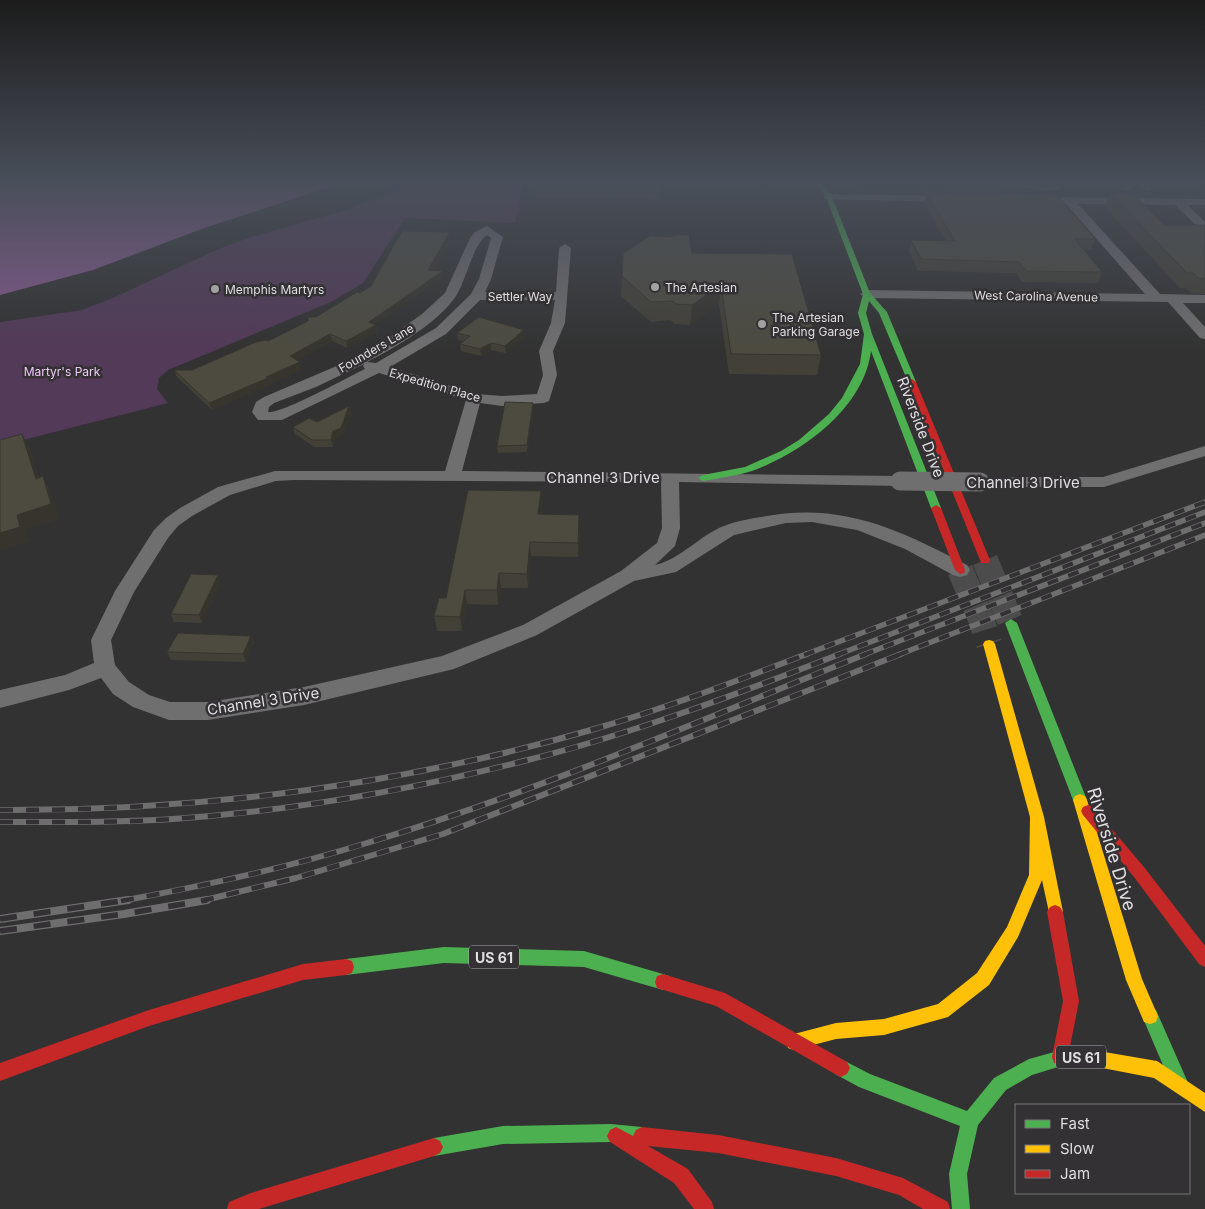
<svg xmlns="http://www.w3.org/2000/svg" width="1205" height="1209" font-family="Inter,sans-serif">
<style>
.green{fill:#533a58}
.water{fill:#865a8e}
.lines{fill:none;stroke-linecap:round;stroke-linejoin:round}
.primary-tunnel{stroke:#4c4c4c;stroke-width:26;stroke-dasharray:26 13;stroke-linecap:butt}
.street{fill:#706f70;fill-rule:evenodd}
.fast{fill:#4caf50;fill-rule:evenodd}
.slow{fill:#ffc107;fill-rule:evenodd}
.jam{fill:#c62828;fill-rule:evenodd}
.rail-far2-casing{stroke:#6e6e6e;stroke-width:5.5}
.rail-far1-casing{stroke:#6e6e6e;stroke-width:6}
.rail-casing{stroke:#6e6e6e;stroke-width:8}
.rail-far2{stroke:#333133;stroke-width:4;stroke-dasharray:11;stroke-linecap:butt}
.rail-far1{stroke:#333133;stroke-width:4.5;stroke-dasharray:13;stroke-linecap:butt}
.rail{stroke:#333133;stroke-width:5.5;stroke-dasharray:17;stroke-linecap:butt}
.street-bridge{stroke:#706f70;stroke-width:19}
.wall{fill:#424037}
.shaded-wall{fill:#36342d}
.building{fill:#4d4b40;stroke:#36342d}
.poi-dot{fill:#a2a2a3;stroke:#333133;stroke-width:2}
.labels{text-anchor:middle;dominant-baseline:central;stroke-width:5;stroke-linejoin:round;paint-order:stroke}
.far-poi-label{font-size:12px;fill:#dfdee0;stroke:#333133;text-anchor:start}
.far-street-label{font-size:12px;fill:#dfdee0;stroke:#333133}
.far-park-label{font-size:12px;fill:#efc6f6;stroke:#333133}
.shield{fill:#333133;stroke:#abaaac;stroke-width:1}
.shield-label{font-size:14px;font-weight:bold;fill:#dfdee0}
.street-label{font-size:15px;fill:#dfdee0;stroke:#333133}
.near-street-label{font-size:18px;fill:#dfdee0;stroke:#333133}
</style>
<rect width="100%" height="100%" fill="#323232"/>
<path class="green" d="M418 181H524L515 223 405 218 363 283 333 301 168 370 159 378 157 389 168 403 0 446V322L82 310 115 297 216 250 248 238 346 210Z"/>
<path class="water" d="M0 181H348L207 227 93 270 0 295Z"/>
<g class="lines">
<path class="primary-tunnel" d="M985 560 1011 623
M960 570 981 619 989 644"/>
<path class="street" d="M1012 181 1056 184 1061 187C1053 195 1020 189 1012 181Z
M1114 181H1125L1131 188 1126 191 1122 190Z
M1136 181H1148L1154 188 1149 191 1145 190Z
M829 194 951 196 956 199 951 202 825 199 824 197 825 195Z
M1035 197 1205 199V205H1188L1205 222V231L1201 230 1175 205 1078 204 1160 294 1205 295V303H1183L1205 327V339L1200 338 1168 302 867 298 860 294 867 290 1145 294 1066 204 1031 202 1029 200 1031 198Z
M487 226 503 237 491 279 485 292H556L559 248 565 244 571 248 565 323 553 351 557 375 549 401 544 403 502 406 480 403 462 471 900 476 906 477 909 481 906 485 900 486 679 482 680 528 675 546 655 565C681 559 700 535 724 526 736 521 749 519 761 517 841 501 898 529 967 565L970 570 967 575 960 577 953 575 905 549 857 530 812 522 786 523 734 535 676 572 634 581 537 635 454 669 304 705 208 720H169L133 707 113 694 101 678 69 690 0 708V690L65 675 94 663 91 640 115 591 154 530 166 518 180 508 218 487 275 471H445L466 400 379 373 282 420H258L252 412 256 402 264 397 346 362 386 340 422 314 445 293 470 238 475 232ZM487 235 491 238 479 279 471 294 436 328 376 363 367 362C396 347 438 323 456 296 466 281 473 244 487 235ZM480 300H555L551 323 539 351 543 375 537 394 502 396 476 394 390 367 446 334ZM364 364 363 366 365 369C348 377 282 414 268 412L269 407 274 403 316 387ZM294 480 661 482 662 528 657 543 621 571 523 625 442 656 304 687 208 702H170L149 695 129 682 115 665 111 640 134 592 168 538 178 526 192 516 230 495 276 481Z
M1205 446V456L1104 487H980L974 486 971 482 974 478 980 477H1103Z"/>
<path class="fast" d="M815 181H821L832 197 870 293 887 312 916 382 912 385 908 382 879 313 869 301 866 313 872 334 941 508 940 510H932L931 508 871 351C864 408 802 453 752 471 736 476 719 478 703 481L698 478 703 475 745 467 781 451 799 440 829 414 842 398 860 364 864 334 858 313 863 294 826 197Z
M1011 619 1017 623 1087 800 1085 804 1080 806 1075 804 1073 800 1005 623Z
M444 947 584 951 663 974 669 976 671 982 669 988 663 990 584 967 444 963 346 975 340 973 338 967 340 961 346 959Z
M1150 1008 1156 1010 1189 1085 1186 1091 1180 1094 1174 1091 1142 1016 1144 1010Z
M1065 1049 1071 1051 1073 1057 1071 1063 1032 1075 1006 1090 978 1125 967 1174 970 1209H952L949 1174 960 1126 859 1087 835 1074 832 1068 835 1062 841 1059 870 1074 967 1111 994 1078 1029 1059Z
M611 1124 642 1127 648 1130 651 1136 648 1142 642 1145 611 1142 503 1144 434 1156 428 1153 425 1147 428 1141 434 1138 503 1126Z"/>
<path class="slow" d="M989 640 993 641 995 644 1044 817 1063 912 1060 917 1055 919 1050 917 1042 880 1018 937 989 985 948 1017 884 1035 836 1039 794 1050 788 1048 786 1042 788 1036 794 1034 836 1023 884 1019 938 1004 977 973 1007 927 1029 875 1030 817 983 644 985 641Z
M1080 794 1085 796 1087 800 1142 979 1158 1016 1156 1022 1150 1024 1144 1022 1126 980 1073 800 1075 796Z
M1065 1049H1087L1157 1061 1205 1093V1112L1154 1078 1087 1065H1065L1059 1063 1057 1057 1059 1051Z"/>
<path class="jam" d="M912 379 916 382 990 560 989 563H981L980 560 908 382Z
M936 505 941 508 965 570 964 573 960 574 955 570 931 508Z
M1088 805 1093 807 1144 867 1205 946V967L1199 964 1134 877 1083 815 1081 811 1083 807Z
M1055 905 1060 907 1063 912 1079 1001 1068 1057 1066 1063 1060 1065 1054 1063 1052 1057 1063 1001 1047 912 1050 907Z
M346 959 352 961 354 967 352 973 346 975 303 980 149 1026 0 1081V1063L149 1010 303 964Z
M663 974 725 993 847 1062 850 1068 847 1074 841 1077 835 1074 716 1006 657 988 655 982 657 976Z
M616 1127 633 1136 636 1130 642 1127 718 1135 836 1158 903 1178 948 1202 950 1209H923L899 1195 836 1176 718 1153 648 1146 688 1169 712 1202 714 1209H694L674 1183 610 1142 607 1136 610 1130Z
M434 1138 440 1141 443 1147 440 1153 434 1156 259 1209H227L229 1202 251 1193Z"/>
<defs>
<path id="rail-far2" d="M804 655 1205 502
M837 655 1205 512
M863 655 1205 523
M898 655 1205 535"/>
<path id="rail-far1" d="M0 810C201 811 397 786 591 730 664 709 736 681 807 654
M0 822C58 822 116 823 173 819 290 811 406 791 520 762 629 735 735 695 840 654
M121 901C204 886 286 868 367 843 537 792 701 720 866 654
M201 901 296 878 443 834 901 654"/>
<path id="rail" d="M0 919 128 900
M0 931 124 914 207 900"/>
</defs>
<use href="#rail-far2" class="rail-far2-casing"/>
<use href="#rail-far1" class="rail-far1-casing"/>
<use href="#rail" class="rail-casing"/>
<use href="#rail-far2" class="rail-far2"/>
<use href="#rail-far1" class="rail-far1"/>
<use href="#rail" class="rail"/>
<path class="street-bridge" d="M900 481 980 482"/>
</g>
<path class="wall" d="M701 181H731V183H701Z
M848 181H1002L998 194 1095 239 1091 250H1084L1102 272 1098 283 1022 282 1016 273 918 271 909 251 911 240 946 241 924 203 926 193H918L917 191 853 192Z
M1058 181H1099L1098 182Z
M1161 181H1205V197L1190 185H1165Z
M536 192 659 193V199L536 198Z
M1110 193 1164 225H1205V294L1191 293 1186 288H1180L1104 206Z
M451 239 433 270 444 277 376 324 377 332 347 348 332 341 297 360 300 362 302 369 270 384V385L212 410 177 377 174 370H192L268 341 316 317 360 293Z
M623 253H692L821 355 817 375 729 374 719 304 690 325 675 324 670 320 651 322 621 296Z
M524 330 525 336 506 353 491 350 481 356 461 351 460 344 464 341 458 340 457 333Z
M533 403V410L527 452 498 453 497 446Z
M349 406 351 413 343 435 335 439 333 447H314L295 434 293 427 317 422Z
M542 505 541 514 580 529 578 557 531 556 528 588H501L498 605 467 604 462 631H437L434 616Z
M218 575 221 583 202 623 174 622 171 614Z
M251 636 254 643 246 662 171 660 167 652Z"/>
<path class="shaded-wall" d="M450 232 451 239 429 276 428 270Z
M443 271 444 277 374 326 376 325 377 332 347 348 346 341 369 322Z
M721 285 719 304 690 325 692 305Z
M524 330 525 336 506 353 505 346Z
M330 334 332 341 292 363 290 356Z
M491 343V350L481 356 480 349Z
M300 362 302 369 270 384V385L212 410 209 403Z
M533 403V410L527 452V445Z
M349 406 351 413 343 435 335 439 333 447 331 440 333 431Z
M22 434 30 448 44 493 36 479Z
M43 476 51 491 60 519 26 530 29 542 0 551V533L17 515Z
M541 491 542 505 539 529 538 514Z
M579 515 580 529 578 557V543Z
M530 542 531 556 528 588 527 574Z
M499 573 501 588 498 605 497 590Z
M218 575 221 583 202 623 199 615Z
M465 590 467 604 462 631 460 617Z
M251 636 254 643 246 662 243 654Z"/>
<path class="building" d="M538 181H659V193L536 192Z
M926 192 1057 195 1095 239H1075L1102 272 1026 271 1019 262 921 259 911 240 955 241Z
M1110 193H1132L1164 225H1205V279L1198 278 1193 273H1187Z
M402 231 450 232 428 270 443 271 369 322 376 325 346 341 330 334 290 356 300 362 266 377 268 378 209 403 174 370H192L256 342 266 340 268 341 308 321V317H316L357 292 360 293 371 286Z
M674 235H689L692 253 792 254 821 355 731 354 721 285 692 305 676 304 672 301 651 302 622 276 623 253 650 236 671 237Z
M479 317 524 330 505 346 491 343 480 349 460 344 470 336 457 333Z
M505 402 533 403 527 445 497 446Z
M349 406 341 428 333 431 331 440H312L293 427 309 418 317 422Z
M22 434 36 479 43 476 51 504 17 515 20 527 0 533V440Z
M468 490 541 491 538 514 579 515 578 543 530 542 527 574 499 573 497 590H465L460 617 434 616 439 598H446Z
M191 574 218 575 199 615 171 614Z
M178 633 251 636 243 654 167 652Z"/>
<linearGradient id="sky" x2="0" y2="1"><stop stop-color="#1c1c1c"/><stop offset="0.52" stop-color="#494f5a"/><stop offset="1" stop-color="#494f5a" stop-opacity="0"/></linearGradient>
<rect width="1205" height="351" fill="url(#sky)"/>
<g class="poi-dot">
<circle cx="655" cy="287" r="5"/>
<circle cx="215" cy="289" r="5"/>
<circle cx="762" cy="324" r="5"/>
</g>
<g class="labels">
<g class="far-poi-label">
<text x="665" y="287">The Artesian</text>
<text x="225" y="289">Memphis Martyrs</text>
<text x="772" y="317">The Artesian<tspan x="772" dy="14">Parking Garage</tspan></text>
</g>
<g class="far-street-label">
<text x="520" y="296">Settler Way</text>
<text transform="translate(1036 296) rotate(1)">West Carolina Avenue</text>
<text transform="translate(376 348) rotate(-30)">Founders Lane</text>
<text transform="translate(435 385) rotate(16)">Expedition Place</text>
</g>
<g class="far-park-label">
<text x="62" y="371">Martyr's Park</text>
</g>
<g class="shield">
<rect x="469" y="945.5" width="50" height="23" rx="4"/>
<rect x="1056" y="1045.5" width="50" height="23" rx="4"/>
</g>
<g class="shield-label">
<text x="494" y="957">US 61</text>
<text x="1081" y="1057">US 61</text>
</g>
<g class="street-label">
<text transform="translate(921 427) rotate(69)">Riverside Drive</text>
<text x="603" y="477">Channel 3 Drive</text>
<text x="1023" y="482">Channel 3 Drive</text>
<text transform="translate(263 701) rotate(-9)">Channel 3 Drive</text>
</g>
<g class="near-street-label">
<text transform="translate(1112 849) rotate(73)">Riverside Drive</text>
</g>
</g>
<rect x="1015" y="1104" width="175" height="90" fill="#333133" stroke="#787678"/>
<rect x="1025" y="1120" width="25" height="8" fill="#4caf50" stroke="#787678"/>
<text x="1060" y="1129" font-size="15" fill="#dfdee0">Fast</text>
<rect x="1025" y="1145" width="25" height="8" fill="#ffc107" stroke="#787678"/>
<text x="1060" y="1154" font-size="15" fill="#dfdee0">Slow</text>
<rect x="1025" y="1170" width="25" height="8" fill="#c62828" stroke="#787678"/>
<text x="1060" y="1179" font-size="15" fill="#dfdee0">Jam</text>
</svg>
